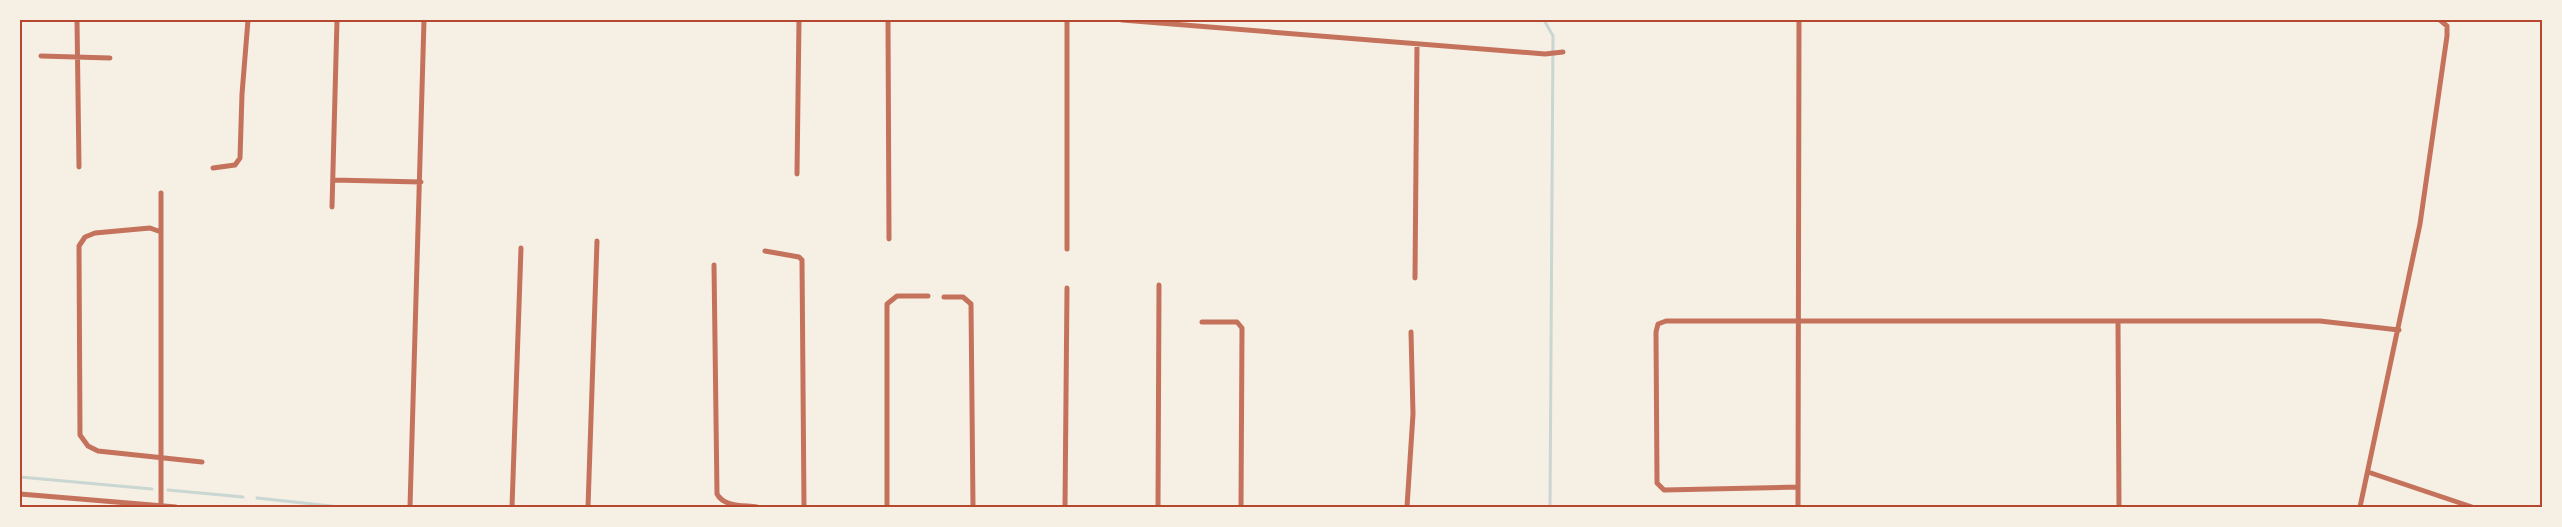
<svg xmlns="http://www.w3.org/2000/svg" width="2562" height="527" font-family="Manrope,sans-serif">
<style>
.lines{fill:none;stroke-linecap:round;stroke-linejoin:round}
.stream{stroke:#c9d6d2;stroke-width:3}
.minor{stroke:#c5725c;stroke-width:5}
.neatline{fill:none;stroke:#b5482f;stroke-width:2}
</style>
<rect width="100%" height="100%" fill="#f6efe4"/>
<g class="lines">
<path class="stream" d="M1544 20 1553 36 1550 507
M20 477 152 489
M168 490 243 497
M257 498 340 507"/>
<path class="minor" d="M77 20 79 167
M888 20 889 239
M1122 20 1545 54 1563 52
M41 56 110 58
M213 168 235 165 240 158 242 94 248 20
M797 174 799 20
M333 180 421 182
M161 193V506
M332 207 337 20
M161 232 150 228 95 233 85 237 79 246 80 435 88 446 98 451 202 462
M1067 249V20
M765 251 799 257 802 260 804 507
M714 265 717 494C724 507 743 505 757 507
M1415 278 1417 44
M944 297H963L971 304 973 507
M2118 321 2119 507
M1202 322H1237L1242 328 1241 507
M2368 472 2472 507
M1798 487 1664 490 1657 483 1656 332 1658 324 1666 321H2320L2399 330
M20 494 176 507
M410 507 424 20
M512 507 521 248
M588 507 597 241
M887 507V304L897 296H928
M1065 507 1067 288
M1158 507 1159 285
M1407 507 1413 414 1411 332
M1798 507 1799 20
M2360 507 2420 224 2447 36V26L2440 20"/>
</g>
<rect width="2562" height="527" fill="none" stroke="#f6efe4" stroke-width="42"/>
<rect x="21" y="21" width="2520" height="485" class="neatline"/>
</svg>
